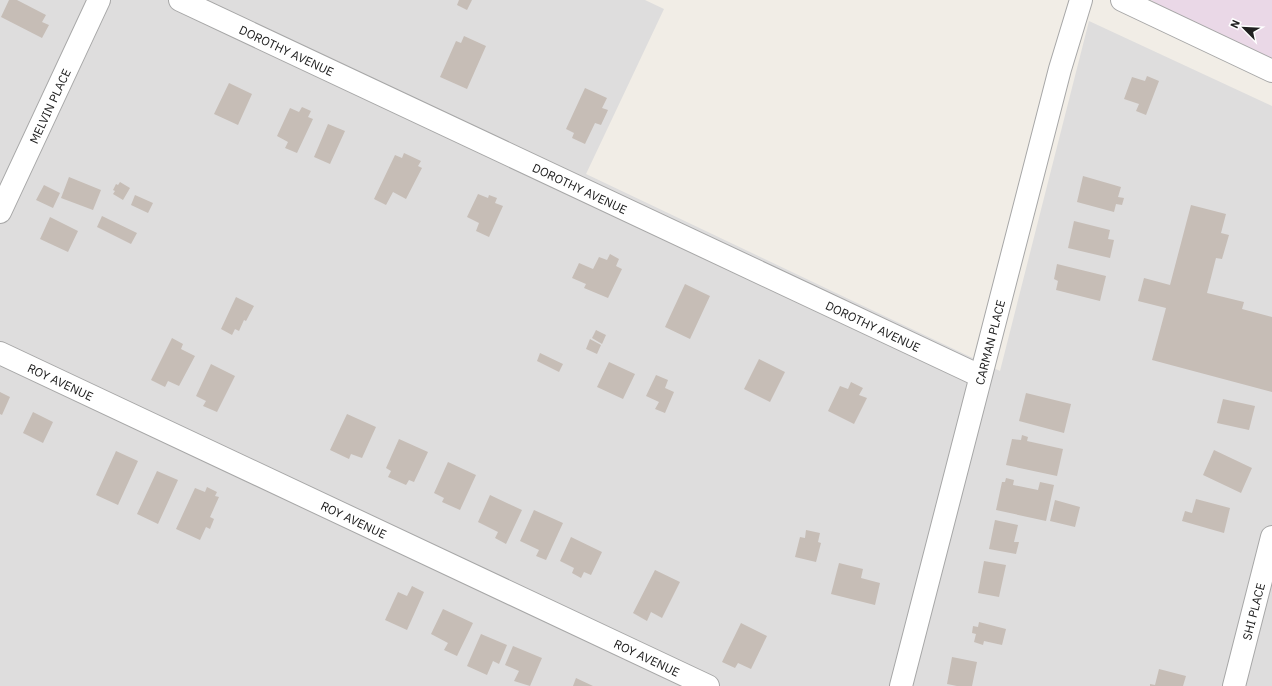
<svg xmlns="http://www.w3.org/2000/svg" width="1272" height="686" font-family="'IBM Plex Sans',sans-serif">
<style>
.residential{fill:#dedddd}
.industrial{fill:#ead8e7}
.building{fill:#c6bdb6}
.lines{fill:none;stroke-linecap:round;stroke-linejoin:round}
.minor-casing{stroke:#a7a7a7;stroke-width:24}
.minor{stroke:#fff;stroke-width:22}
.labels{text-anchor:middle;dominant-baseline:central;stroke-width:3;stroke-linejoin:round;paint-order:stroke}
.street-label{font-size:12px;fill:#202020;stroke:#fff}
</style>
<rect width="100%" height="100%" fill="#f1ede6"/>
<path class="residential" d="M0 0H645L664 9 586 174 1000 371 1089 21 1272 106V686H0Z"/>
<path class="industrial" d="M1151 0H1272V77Z"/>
<path class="building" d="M9 0H17L46 15 42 22 49 25 42 38 1 17Z
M459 0H472L467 10 457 5Z
M464 36 486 46 467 89 440 77 456 41 461 43Z
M1147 76 1159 81 1146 115 1136 111 1139 104 1124 99 1132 77 1145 81Z
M229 83 252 94 238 125 214 114Z
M585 88 607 98 602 108 608 110 601 125 595 123 585 144 572 138 574 133 566 129Z
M302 107 311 111 308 117 313 119 297 153 285 148 288 142 277 136 290 108 299 112Z
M328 124 345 131 330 164 314 157Z
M404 153 421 161 418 166 422 168 406 199 393 192 386 205 374 199 395 155 402 158Z
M1083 176 1121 187 1118 197 1124 198 1122 205 1116 204 1114 212 1077 202Z
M69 177 101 190 93 210 61 198Z
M120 182 130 188 123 200 113 194 115 191 113 190 116 184 118 185Z
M44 185 60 193 53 208 36 200Z
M478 194 488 198 489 195 497 198 495 203 503 206 489 237 476 231 479 223 467 217Z
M135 195 153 203 148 213 131 205Z
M1191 205 1226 214 1221 233 1229 235 1222 259 1216 258 1207 293 1244 302 1242 309 1272 317V392L1152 360 1166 308 1138 301 1144 278 1170 285Z
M102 216 137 233 131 244 97 227Z
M50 217 78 231 68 252 40 239Z
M1074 221 1110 230 1108 239 1114 240 1110 258 1068 248Z
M610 254 619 259 616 266 622 269 608 298 584 288 586 284 572 278 579 263 593 269 599 257 607 260Z
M1057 264 1106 276 1100 301 1056 290 1058 281 1054 279Z
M685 284 710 296 690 339 665 327Z
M236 297 254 306 246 321 244 320 239 331 235 329 232 335 221 329Z
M596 330 606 335 602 344 592 338Z
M172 338 183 344 181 349 195 356 179 386 168 381 165 387 151 380Z
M590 339 601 345 597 354 586 349Z
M540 353 563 364 559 372 537 361Z
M759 359 785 372 770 402 744 389Z
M609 362 635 374 623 399 597 387Z
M211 364 235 376 217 412 203 406 206 401 196 396Z
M656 375 668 380 665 388 674 392 665 413 655 409 659 402 646 396Z
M851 382 863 388 859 395 867 398 854 424 828 411 840 386 848 389Z
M0 392 10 397 2 415 0 414Z
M1026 393 1071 404 1064 433 1019 421Z
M1223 399 1255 406 1249 430 1217 423Z
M33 412 53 422 43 443 23 433Z
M347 414 376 427 362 458 351 454 349 459 330 450Z
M1022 435 1028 437 1027 441 1063 449 1057 476 1006 465 1012 439 1021 440Z
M399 439 428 452 414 482 409 480 406 485 388 477 391 471 386 468Z
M1214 450 1252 468 1241 493 1203 475Z
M116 451 138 461 118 505 96 495Z
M448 462 476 475 460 510 442 502 444 498 434 493Z
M157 471 178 480 158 524 137 514Z
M1006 478 1014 480 1013 485 1038 490 1040 482 1054 485 1046 521 996 510 1002 482H1005Z
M207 487 217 492 215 496 219 497 210 517 214 519 210 529 206 527 200 540 176 529 195 488 205 492Z
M490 495 522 510 506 544 495 538 498 532 478 522Z
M1196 499 1230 508 1224 533 1182 521 1185 511 1192 513Z
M1055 500 1080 507 1075 527 1050 521Z
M534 510 563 523 546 560 536 556 539 550 520 541Z
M995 520 1018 525 1014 542H1019L1016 554 989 549Z
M806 530 820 533 818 542 821 543 816 562 795 557 800 537 805 538Z
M571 537 602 552 591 575 584 572 581 578 572 573 574 568 560 561Z
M984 561 1006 565 999 597 978 593Z
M839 563 863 569 861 578 880 583 875 605 831 594Z
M655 570 680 582 662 618 651 612 647 621 633 613Z
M412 586 424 592 407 630 385 620 398 592 407 596Z
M443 609 473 623 457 656 444 650 448 643 431 634Z
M979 622 1006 629 1002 645 984 641 983 645 974 642 976 634 972 633 973 626 978 627Z
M741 623 767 636 751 669 738 663 735 668 722 662Z
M481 634 507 645 499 664 493 661 487 675 467 666Z
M513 646 542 658 530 686 514 681 519 671 505 665Z
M952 657 977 662 972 686H957L947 684Z
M1159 669 1186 676 1183 686H1150V684L1155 685Z
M576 678 593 686H573Z"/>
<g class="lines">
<defs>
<g id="minor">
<path id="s1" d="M180 0 980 376"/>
<path d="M1122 0 1272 71"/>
<path id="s2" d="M0 212 99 0"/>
<path id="s3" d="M0 353 708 686"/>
<path id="s4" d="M901 686 1060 69 1081 0"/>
<path id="s5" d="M1234 686 1272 537"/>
</g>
</defs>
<use href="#minor" class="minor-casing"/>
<use href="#minor" class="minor"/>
</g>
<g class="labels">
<g class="street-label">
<text stroke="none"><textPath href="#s1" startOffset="118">DOROTHY AVENUE</textPath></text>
<text stroke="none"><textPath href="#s2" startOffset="117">MELVIN PLACE</textPath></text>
<text stroke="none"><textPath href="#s1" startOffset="442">DOROTHY AVENUE</textPath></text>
<text stroke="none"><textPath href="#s1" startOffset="766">DOROTHY AVENUE</textPath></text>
<text stroke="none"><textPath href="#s4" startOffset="355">CARMAN PLACE</textPath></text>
<text stroke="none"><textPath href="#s3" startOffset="67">ROY AVENUE</textPath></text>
<text stroke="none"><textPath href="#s3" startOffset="391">ROY AVENUE</textPath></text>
<text stroke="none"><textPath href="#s5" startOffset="77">SHI PLACE</textPath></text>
<text stroke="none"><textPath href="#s3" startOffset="715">ROY AVENUE</textPath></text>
</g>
</g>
<g transform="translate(1244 28) rotate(294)" stroke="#ffffff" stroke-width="3" paint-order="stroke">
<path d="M0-3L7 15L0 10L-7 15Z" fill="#202020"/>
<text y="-6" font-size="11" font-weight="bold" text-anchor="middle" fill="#202020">N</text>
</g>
</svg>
